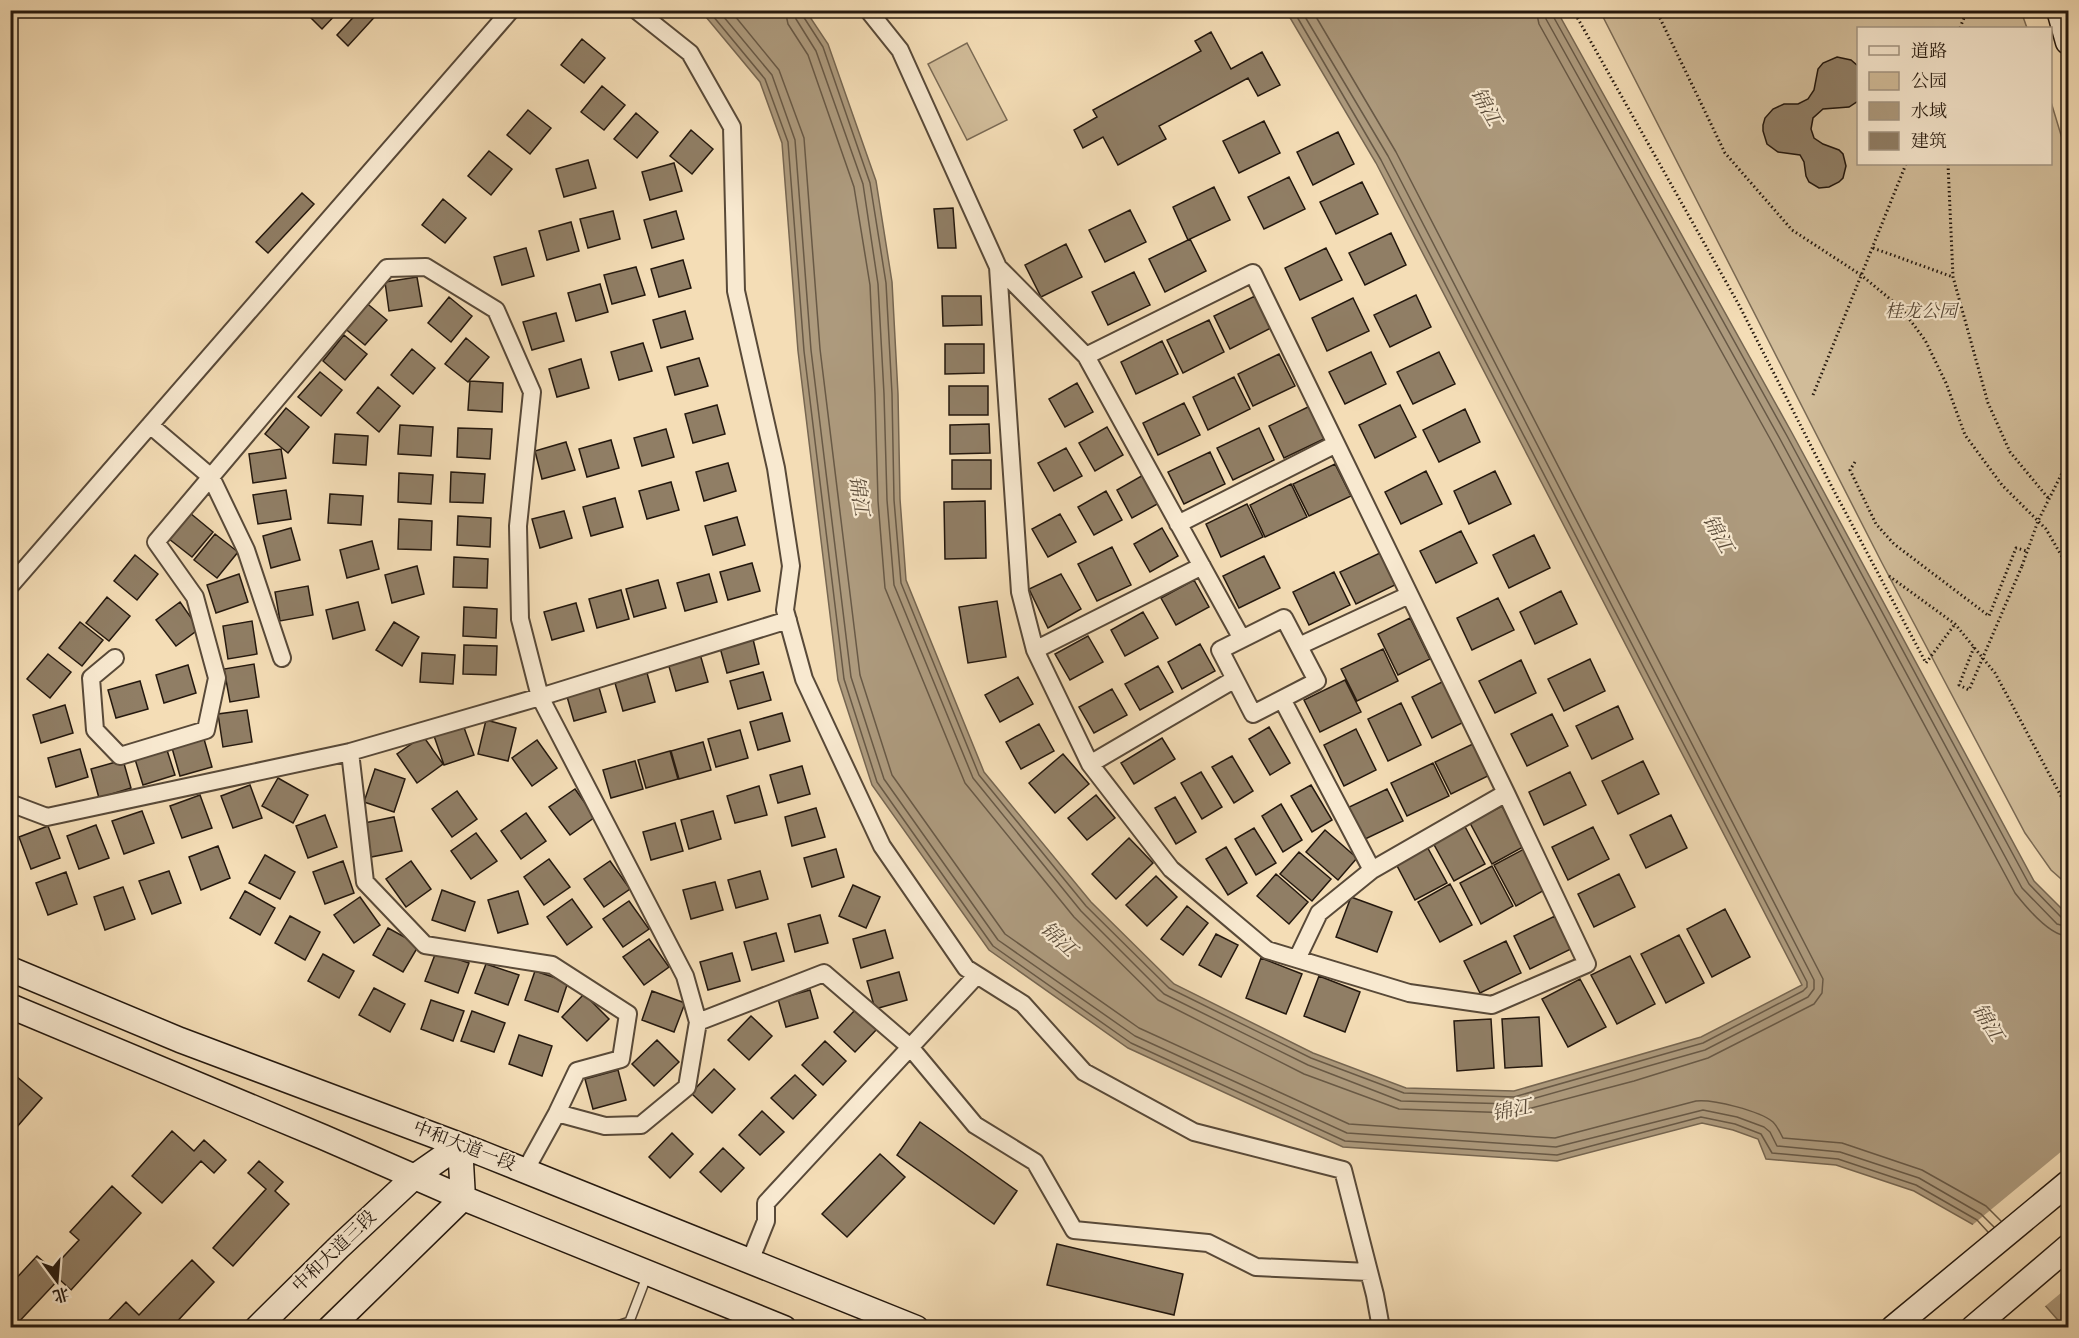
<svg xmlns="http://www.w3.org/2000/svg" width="2079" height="1338" font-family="'IM FELL English','Noto Serif SC',serif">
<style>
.green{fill:#d1bc99;stroke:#7a6a54;stroke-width:1.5}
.water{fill:#ad9a7d;stroke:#766651;stroke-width:1.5}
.pier{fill:#f4ddb6}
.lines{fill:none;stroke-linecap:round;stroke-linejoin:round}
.shore{stroke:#685946;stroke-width:1.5}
.building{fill:#907e65;stroke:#24180e;stroke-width:1.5}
.service-casing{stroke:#584938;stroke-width:11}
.minor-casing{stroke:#584938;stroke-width:20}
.secondary-casing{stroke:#24180e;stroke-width:27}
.path{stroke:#24180e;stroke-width:3;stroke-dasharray:1.5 3;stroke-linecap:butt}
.service{stroke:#f8e9d0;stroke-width:8}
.minor{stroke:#f8e9d0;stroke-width:16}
.secondary{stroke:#f8e9d0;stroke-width:24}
.path-bridge{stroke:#24180e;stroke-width:3;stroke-dasharray:1.5 3;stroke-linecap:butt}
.labels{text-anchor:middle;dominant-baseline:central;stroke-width:4.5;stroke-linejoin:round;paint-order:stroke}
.park-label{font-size:18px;font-style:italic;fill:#584938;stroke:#f8e9d0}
.street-label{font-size:18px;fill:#24180e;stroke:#f8e9d0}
.water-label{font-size:20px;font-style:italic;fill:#5b4c3a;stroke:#f8e9d0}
</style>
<rect width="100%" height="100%" fill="#f4ddb6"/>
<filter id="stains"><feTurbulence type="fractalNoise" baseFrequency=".00333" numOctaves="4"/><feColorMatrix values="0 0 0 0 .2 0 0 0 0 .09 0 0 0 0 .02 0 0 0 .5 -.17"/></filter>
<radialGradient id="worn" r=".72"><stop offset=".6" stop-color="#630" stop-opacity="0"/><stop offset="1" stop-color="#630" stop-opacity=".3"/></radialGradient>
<path class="green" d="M1600 11H2021L2027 28H1858V164H2050L2051 102 2068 158V885L2051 870 2025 833 1882 563Z
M967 43 1007 120 967 140 928 64Z"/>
<path class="water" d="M701 11H806L828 44 876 181 892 282 898 394 900 499 906 580 984 772 1091 902 1174 984 1313 1053 1406 1088 1514 1091 1701 1037 1802 985 1376 163 1286 11H1557L1792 433 2034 881 2068 915V1327H2064L1974 1225 1914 1191 1836 1165 1766 1159 1758 1139 1733 1130 1702 1123 1557 1161 1343 1147 1128 1048 989 950 872 785 838 680 798 351 782 143 760 82Z"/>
<path class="pier" d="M2068 1146V1287L2043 1308 1970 1227Z"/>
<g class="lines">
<path class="shore" d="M708 10 765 79 788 142 804 351 844 679 877 782 993 946 1131 1043 1345 1141 1557 1155 1701 1117 1735 1124 1761 1134 1772 1153 1838 1159 1916 1185 1977 1220 1988 1232
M718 10 772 75 795 140 811 350 851 677 884 779 998 940 1135 1036 1347 1133 1556 1147 1703 1110 1737 1117 1764 1127 1770 1132 1777 1146 1840 1152 1919 1178 1981 1214 1994 1227
M730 10 779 70 804 138 820 349 860 675 892 775 1005 934 1139 1028 1349 1124 1555 1138 1696 1101C1713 1099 1760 1111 1773 1122 1778 1127 1780 1133 1783 1138L1842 1143 1922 1170 1986 1206 2001 1221
M785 10 788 24 808 55 854 187 870 285 875 394 878 501 885 588 965 783 1074 917 1158 1000 1304 1074 1399 1109 1513 1113 1634 1081 1708 1058 1814 1004 1822 993 1823 979 1396 152 1312 10
M794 10 796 19 816 51 863 184 878 284 884 394 887 500 894 585 973 778 1081 911 1164 994 1308 1065 1401 1101 1514 1104 1705 1050 1808 997 1814 989V980L1388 156 1301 10
M802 10 803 16 823 47 870 183 886 283 892 394 894 500 901 583 979 775 1086 906 1169 988 1311 1058 1404 1093 1514 1097 1703 1043 1803 991 1807 987V982L1381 160 1293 10
M1536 10 1539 24 1773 444 2015 893C2026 907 2050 936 2068 936
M1545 10 1546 19 1780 439 2022 888 2057 924 2068 927
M1552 10 1553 16 1787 436 2029 884 2061 917 2068 920"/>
</g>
<path class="building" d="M318 10H340L322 29 311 18Z
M360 10H381L348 46 337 35Z
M1211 32 1231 69 1262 52 1280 85 1258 96 1248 78 1159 126 1166 139 1118 165 1103 137 1083 148 1074 130 1097 117 1093 110 1201 51 1195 41Z
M582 39 605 58 584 83 561 65Z
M1837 57 1851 60 1858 66V101L1849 107 1823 109 1813 118 1811 129 1814 138 1823 144 1839 150 1843 154 1846 166 1843 178 1839 182 1829 187 1819 188 1809 182 1806 176 1804 162 1800 155 1778 152 1767 144 1763 131V125L1765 118 1773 109 1784 104H1798L1808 99 1814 90 1818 69 1823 63Z
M602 86 625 105 604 130 581 112Z
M528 110 551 128 530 154 507 135Z
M636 113 658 132 637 158 614 139Z
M1264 121 1280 153 1239 173 1223 141Z
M691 130 713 149 692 174 670 156Z
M1338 132 1354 164 1313 185 1297 152Z
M489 151 512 169 491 195 468 176Z
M588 160 596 188 564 197 556 169Z
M674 163 682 191 650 200 642 172Z
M1289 177 1305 209 1264 229 1248 197Z
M1362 182 1378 214 1336 234 1320 202Z
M1214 187 1230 220 1188 240 1173 207Z
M302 193 314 204 268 253 256 242Z
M443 199 466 218 445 243 422 225Z
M953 208 956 248H938L934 209Z
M1130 210 1146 242 1105 262 1089 230Z
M613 211 620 239 588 248 580 219Z
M676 211 684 239 652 248 644 220Z
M571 222 579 251 547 260 539 231Z
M1391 233 1406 265 1365 285 1349 253Z
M1190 239 1206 271 1165 292 1149 259Z
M1066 244 1082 277 1041 297 1025 265Z
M526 248 534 276 502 285 494 257Z
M1326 248 1342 280 1300 300 1285 268Z
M683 260 691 288 659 297 651 269Z
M636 267 645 295 612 304 604 275Z
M1134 272 1150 305 1108 325 1092 292Z
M417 277 422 306 389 311 385 282Z
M600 284 608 312 576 321 568 293Z
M1416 295 1431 327 1390 347 1374 315Z
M942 296H981L982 325 943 326Z
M1255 296 1271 328 1230 349 1214 316Z
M449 297 472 316 451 342 428 323Z
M1353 298 1369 331 1327 351 1312 318Z
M364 301 387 320 365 345 343 327Z
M685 311 693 339 661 348 653 320Z
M556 313 564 341 532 350 523 322Z
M1209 320 1224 352 1183 373 1167 340Z
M344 335 367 354 345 380 323 361Z
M466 338 489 357 468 382 445 364Z
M1162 341 1178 374 1136 394 1121 362Z
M643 343 652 371 619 380 611 352Z
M945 344H984V373L945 374Z
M412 349 435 368 413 394 391 375Z
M1371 352 1386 384 1345 404 1329 372Z
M1439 352 1455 384 1413 404 1397 372Z
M1279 354 1295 386 1253 406 1238 374Z
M699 358 708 386 675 395 667 367Z
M581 359 589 388 557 397 549 369Z
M320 372 342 390 321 416 298 397Z
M1234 377 1250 409 1208 430 1193 397Z
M470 381 503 383 502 412 468 410Z
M1077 383 1093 412 1065 427 1049 399Z
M949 386H988V415H949Z
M378 387 400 406 379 432 357 413Z
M1184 403 1200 435 1158 455 1143 423Z
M717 405 725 434 693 443 685 414Z
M1400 405 1416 437 1375 458 1359 425Z
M1310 406 1326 438 1284 458 1269 426Z
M286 408 309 427 288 453 265 434Z
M1465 409 1480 442 1439 462 1423 430Z
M989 424 990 453 950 454V425Z
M400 425 433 427 431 456 398 454Z
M1107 427 1123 455 1095 471 1079 443Z
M458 428 492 429 490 459 457 457Z
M1259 428 1274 460 1233 480 1217 448Z
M666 429 674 457 642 466 634 438Z
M335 434 368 436 366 465 333 463Z
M611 440 619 468 587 477 579 449Z
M566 442 575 470 542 479 535 451Z
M1066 448 1082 476 1054 491 1038 463Z
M281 449 286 478 253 483 249 454Z
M1210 452 1225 484 1184 504 1168 472Z
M952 460H991V489H952Z
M728 463 736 491 704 501 696 472Z
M1335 464 1351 496 1309 516 1293 484Z
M1426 471 1442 504 1401 524 1385 492Z
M1495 471 1511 504 1469 524 1454 491Z
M451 472 485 474 483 503 450 502Z
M399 473 433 475 431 504 398 502Z
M1145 474 1161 502 1132 518 1117 490Z
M671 482 679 510 647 519 639 491Z
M1291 484 1307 517 1265 537 1250 505Z
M286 490 291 519 258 524 253 495Z
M1106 491 1122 520 1094 535 1078 507Z
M330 494 363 496 361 525 328 523Z
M615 498 623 527 591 536 583 507Z
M985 501 986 558 945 559 944 502Z
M1247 504 1263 537 1221 557 1206 524Z
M564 511 572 538 540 548 532 519Z
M190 513 213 532 192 557 169 539Z
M1060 514 1076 542 1048 557 1032 529Z
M458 516 491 518 490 547 457 545Z
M737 517 745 545 713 555 705 526Z
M399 519 432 521 431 550 398 549Z
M291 528 300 560 271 568 263 536Z
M1162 528 1178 556 1150 572 1134 544Z
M1461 531 1477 563 1436 583 1420 551Z
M215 534 238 552 217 578 194 560Z
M1534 535 1550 568 1509 588 1493 555Z
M372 541 379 569 347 578 340 550Z
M1112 547 1131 585 1097 601 1078 564Z
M1382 552 1397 584 1356 604 1340 572Z
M135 555 158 574 137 600 114 581Z
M1264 556 1280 588 1239 608 1223 576Z
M454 557 488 559 487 588 453 587Z
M752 563 760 591 728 600 720 572Z
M417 566 424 594 392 603 385 575Z
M1334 572 1350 605 1309 625 1293 592Z
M239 574 248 602 216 613 207 585Z
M709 574 717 602 685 611 677 583Z
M1061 574 1081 609 1048 628 1029 589Z
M658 580 666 608 634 617 626 589Z
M1194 580 1209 607 1176 625 1161 598Z
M308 586 313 615 280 621 275 592Z
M621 590 629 619 597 628 589 599Z
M1561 591 1577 624 1535 644 1520 612Z
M107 597 130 616 109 641 86 623Z
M1498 598 1514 630 1472 650 1457 618Z
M997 601 1006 657 968 663 959 607Z
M180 602 199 629 176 646 156 620Z
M358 602 365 630 333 639 326 610Z
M576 603 584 631 552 640 544 612Z
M464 607 497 609 496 638 463 636Z
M1143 612 1158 638 1125 656 1111 630Z
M1410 618 1430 659 1398 675 1378 634Z
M252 621 257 654 228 659 223 626Z
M80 622 103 640 82 666 59 648Z
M394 622 419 637 402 666 376 650Z
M752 635 759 664 727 673 719 644Z
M1088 636 1103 662 1070 680 1055 654Z
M1200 644 1215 671 1182 689 1168 662Z
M464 645 497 646 496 675 463 674Z
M1383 649 1398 681 1357 701 1341 669Z
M422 653 455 655 453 684 420 682Z
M48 654 71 672 50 698 27 679Z
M700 654 708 682 676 691 668 663Z
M1590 659 1605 691 1564 711 1548 679Z
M1521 660 1536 693 1495 713 1479 681Z
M254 664 259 697 230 702 224 669Z
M188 665 196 693 164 703 156 675Z
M1158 666 1173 692 1140 710 1125 684Z
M763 672 771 700 738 709 730 681Z
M647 673 655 702 623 711 615 683Z
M1018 677 1033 704 1000 722 985 695Z
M1345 680 1361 712 1320 732 1304 700Z
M140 681 148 709 116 718 108 690Z
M1444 681 1464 722 1432 738 1412 697Z
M598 684 606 712 574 721 566 693Z
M1112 689 1127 715 1094 733 1079 707Z
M1401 703 1421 745 1388 761 1368 719Z
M65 705 73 733 41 743 33 715Z
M1618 706 1633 739 1592 759 1576 726Z
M247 710 252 742 223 747 218 714Z
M782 713 790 741 758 750 750 722Z
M1552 714 1568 746 1527 766 1511 734Z
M486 720 516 728 508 761 478 754Z
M462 722 474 755 444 765 433 733Z
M1039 724 1054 751 1021 769 1006 742Z
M1269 727 1290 763 1270 775 1249 739Z
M1356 729 1376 770 1344 786 1324 745Z
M740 730 748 758 716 767 708 739Z
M423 736 443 764 417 783 397 754Z
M1162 738 1175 759 1134 784 1121 763Z
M204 739 212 767 180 776 172 748Z
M537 740 557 768 532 786 512 758Z
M703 742 711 770 679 779 671 751Z
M1477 742 1492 774 1451 794 1435 762Z
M166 747 175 775 143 785 134 756Z
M80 749 88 777 56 787 48 758Z
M670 751 678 779 646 788 638 760Z
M1063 754 1089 784 1055 813 1029 783Z
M1232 756 1253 791 1234 803 1212 767Z
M123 760 131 788 99 798 91 769Z
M635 761 643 789 611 798 603 770Z
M1643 761 1659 794 1618 814 1602 781Z
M1433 763 1449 796 1407 816 1391 783Z
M802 766 810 794 778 803 770 775Z
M375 769 405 779 394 812 364 802Z
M1201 772 1222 807 1202 819 1181 783Z
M1570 772 1586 805 1544 825 1529 792Z
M278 778 308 795 293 823 262 806Z
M250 785 262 818 233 828 221 796Z
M1311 785 1332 820 1312 832 1291 796Z
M759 786 767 815 735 823 727 796Z
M575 789 595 817 570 835 549 807Z
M1387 789 1403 821 1361 841 1345 809Z
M457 791 477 819 452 837 432 809Z
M200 795 212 828 182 838 170 806Z
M1096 795 1115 818 1087 840 1068 818Z
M1175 797 1196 832 1176 844 1155 808Z
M1281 804 1302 840 1283 852 1262 816Z
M1502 806 1523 847 1492 864 1470 823Z
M816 808 825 837 792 846 785 817Z
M142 811 154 843 124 854 112 821Z
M713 811 721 839 689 849 681 820Z
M526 813 546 841 521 859 501 831Z
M325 815 337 847 308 858 296 826Z
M1671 815 1687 848 1646 868 1630 835Z
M394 817 402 851 371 857 364 823Z
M675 823 683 851 651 860 643 832Z
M1463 823 1485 864 1454 881 1432 841Z
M96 825 109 858 79 869 67 836Z
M48 826 60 858 31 869 19 837Z
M1593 827 1609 859 1568 880 1552 847Z
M1254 828 1276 863 1256 875 1235 839Z
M1325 830 1357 858 1338 880 1306 852Z
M476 833 497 861 471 879 451 851Z
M1129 838 1153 863 1116 899 1092 874Z
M1425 843 1447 883 1415 900 1394 860Z
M218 846 230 878 201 890 189 857Z
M1226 847 1247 883 1228 895 1206 859Z
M1526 848 1548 888 1516 906 1494 865Z
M836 849 844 877 812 887 804 858Z
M1299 852 1331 879 1312 901 1280 874Z
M265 855 295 872 280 899 249 883Z
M549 859 570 887 544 905 524 877Z
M343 861 354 893 325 904 313 872Z
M411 861 431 889 406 907 386 879Z
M610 861 630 889 604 907 584 879Z
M1492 866 1513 906 1481 924 1460 883Z
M169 871 181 903 152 914 139 881Z
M760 871 768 899 736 908 728 880Z
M66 872 77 904 48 915 36 883Z
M1276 874 1308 902 1289 924 1257 896Z
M1619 874 1635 907 1594 927 1578 894Z
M1156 876 1177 897 1147 926 1126 905Z
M715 882 723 910 691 919 683 890Z
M1450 884 1472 925 1440 942 1418 902Z
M853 885 880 897 866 928 839 916Z
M123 887 135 919 105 930 94 897Z
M442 890 475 902 465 931 432 920Z
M245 891 275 908 260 935 230 918Z
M518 891 528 924 498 933 488 900Z
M360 897 380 925 354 943 334 915Z
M1351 897 1392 912 1377 952 1336 937Z
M572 899 592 927 567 945 547 917Z
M629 901 649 929 623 947 603 919Z
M1187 906 1208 923 1183 955 1161 939Z
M1725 909 1750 957 1712 977 1687 929Z
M820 915 828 943 795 952 788 924Z
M290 916 320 932 305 960 275 943Z
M1555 916 1571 949 1530 969 1514 936Z
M388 928 419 945 403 972 373 955Z
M885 930 893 958 861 968 853 939Z
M776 933 784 961 752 970 744 942Z
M1216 934 1238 945 1221 977 1199 965Z
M1679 935 1704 983 1666 1003 1641 954Z
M649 939 669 967 644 985 623 957Z
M1506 941 1521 973 1480 993 1464 961Z
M436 952 469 963 458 993 425 981Z
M732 953 740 981 708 990 700 962Z
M323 954 354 971 339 998 308 981Z
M1630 956 1655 1004 1617 1024 1591 975Z
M1261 958 1302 974 1286 1014 1246 998Z
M486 964 519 975 508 1005 475 993Z
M535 971 568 982 558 1012 525 1000Z
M899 972 907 1000 875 1009 867 981Z
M1319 976 1360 992 1345 1032 1304 1016Z
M1580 979 1606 1027 1568 1047 1542 999Z
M374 988 405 1004 390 1032 359 1015Z
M810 990 818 1018 786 1027 778 999Z
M652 991 685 1003 674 1032 642 1020Z
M584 994 609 1019 587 1041 562 1017Z
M431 1000 464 1011 453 1041 421 1029Z
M857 1008 878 1028 855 1052 834 1032Z
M472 1011 505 1023 494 1052 461 1041Z
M751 1016 772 1036 749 1060 728 1040Z
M1539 1017 1542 1066 1505 1068 1502 1019Z
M1491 1019 1494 1068 1457 1071 1454 1021Z
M519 1035 552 1046 542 1076 509 1064Z
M657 1040 679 1062 654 1086 632 1064Z
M825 1041 846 1061 823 1085 802 1065Z
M714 1069 735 1089 712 1113 691 1093Z
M618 1070 626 1100 593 1109 585 1079Z
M795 1075 816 1095 793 1119 771 1098Z
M16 1076 42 1098 10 1135V1082Z
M762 1111 784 1132 760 1155 739 1135Z
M920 1122 1017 1191 994 1224 897 1155Z
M172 1131 194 1151 204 1140 226 1160 214 1173 201 1161 162 1203 132 1176Z
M672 1133 693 1154 670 1178 649 1157Z
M723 1148 744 1168 721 1192 700 1172Z
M880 1154 905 1177 847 1237 822 1214Z
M259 1161 283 1182 275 1191 289 1204 233 1266 213 1248 266 1189 248 1173Z
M112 1186 141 1213 71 1290 59 1279 14 1327 10 1324V1285L37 1256 52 1269 79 1240 70 1232Z
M1057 1244 1183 1274 1174 1315 1047 1285Z
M192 1260 214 1282 171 1328H155L153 1326 151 1328H112L106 1323 126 1302 139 1315Z
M1364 1322V1328H1225V1326Z"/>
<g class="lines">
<defs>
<path id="service" d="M610 1328 628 1322
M627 1328 648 1273"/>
<path id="minor" d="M636 10 690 53 732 127 736 291 776 468 791 566 785 610 804 679 882 846 966 968 1023 1004 1084 1072 1194 1132 1343 1170 1375 1295 1381 1328
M868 10 900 50 998 267 1086 356 1253 273 1506 793 1587 964 1492 1005 1409 993 1267 950 1171 869 1090 764 1035 650 1020 592 998 267
M1086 356 1242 639
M150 425 211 477 246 550 282 658
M1178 524 1336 444
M10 586 511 10
M1284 618 1317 681 1253 714 1220 650Z
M1299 646 1409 595
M1035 650 1202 566
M115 658 91 678 95 730 120 756 206 730 217 678 195 597 156 542 387 268 426 267 496 310 532 392 518 526 520 619 540 697 685 976 698 1022
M1282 699 1372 870 1319 913 1297 959
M350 752 365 882 425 945 552 965 628 1014 621 1059 577 1071 557 1113 525 1171
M1090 764 1235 679
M10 803 47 817 350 752 540 697 788 620
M1372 870 1506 793
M557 1113 605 1126 641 1125 687 1087 698 1022 824 973 910 1047 975 1125 1035 1162 1074 1230 1208 1243 1256 1267 1369 1272
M750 1261 766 1221V1203L977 975"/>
<path id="secondary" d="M2059 10 2068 42
M10 969 180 1040 481 1153 916 1328
M10 1006 323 1137 463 1198 784 1328
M257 1328 339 1247 414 1177 460 1145
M330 1328 463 1198 460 1145
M1893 1328 2068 1183
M1973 1328 2068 1247"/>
</defs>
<use href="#service" class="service-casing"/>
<use href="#minor" class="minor-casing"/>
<use href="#secondary" class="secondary-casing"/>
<path class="path" d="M1573 10 1739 305 1833 489 1926 663 1955 624
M1656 10 1725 153 1792 230 1861 275 1901 308 1925 340 1946 383 1965 435 2002 485 2046 529 2068 567
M1960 28 1967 10
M1948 164 1953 277 1988 403 2010 452 2049 499
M1873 248 1953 277
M1813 395 1906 164
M1855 462 1850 470 1876 524 1894 544 1989 616 2016 548 2027 551
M2022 566 2038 521 2068 461
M1889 576 1955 624 1995 673 2068 809"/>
<use href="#service" class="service"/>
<use href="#minor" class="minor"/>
<use href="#secondary" class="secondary"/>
<path class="path-bridge" d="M1974 647 1959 685 1969 690 2022 566"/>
</g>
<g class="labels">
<g class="park-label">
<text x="1921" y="312">桂龙公园</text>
</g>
<g class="street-label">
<text transform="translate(464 1147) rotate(21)">中和大道一段</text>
<text transform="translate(335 1252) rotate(-44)">中和大道三段</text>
</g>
<g class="water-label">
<text transform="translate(1485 107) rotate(61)">锦江</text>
<text transform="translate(858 496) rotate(81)">锦江</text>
<text transform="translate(1717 534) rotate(61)">锦江</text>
<text transform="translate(1058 940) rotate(43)">锦江</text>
<text transform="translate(1987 1023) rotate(59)">锦江</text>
<text transform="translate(1512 1111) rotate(-12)">锦江</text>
</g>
</g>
<rect width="2079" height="1338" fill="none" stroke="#f4ddb6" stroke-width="36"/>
<rect x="12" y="12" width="2055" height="1314" fill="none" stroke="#24180e" stroke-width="3"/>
<rect x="18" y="18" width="2043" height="1302" fill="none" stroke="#24180e" stroke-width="1.5"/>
<rect x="1857" y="27" width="195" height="138" fill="#f8e9d0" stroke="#a39582" stroke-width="1.5"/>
<rect x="1869" y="46" width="30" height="9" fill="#f8e9d0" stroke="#a39582" stroke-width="1.5"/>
<text x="1911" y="57" font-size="18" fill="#24180e">道路</text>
<rect x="1869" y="72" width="30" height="18" fill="#d1bc99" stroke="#a39582" stroke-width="1.5"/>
<text x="1911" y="87" font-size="18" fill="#24180e">公园</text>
<rect x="1869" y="102" width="30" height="18" fill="#ad9a7d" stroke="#a39582" stroke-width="1.5"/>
<text x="1911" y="117" font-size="18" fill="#24180e">水域</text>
<rect x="1869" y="132" width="30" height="18" fill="#907e65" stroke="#a39582" stroke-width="1.5"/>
<text x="1911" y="147" font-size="18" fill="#24180e">建筑</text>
<g transform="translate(57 1281) rotate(164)" stroke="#f8e9d0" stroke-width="4.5" paint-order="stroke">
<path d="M0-4.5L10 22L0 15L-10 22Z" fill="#24180e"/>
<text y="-9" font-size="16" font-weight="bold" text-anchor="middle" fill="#24180e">北</text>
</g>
<rect width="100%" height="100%" filter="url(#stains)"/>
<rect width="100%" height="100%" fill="url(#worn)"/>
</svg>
